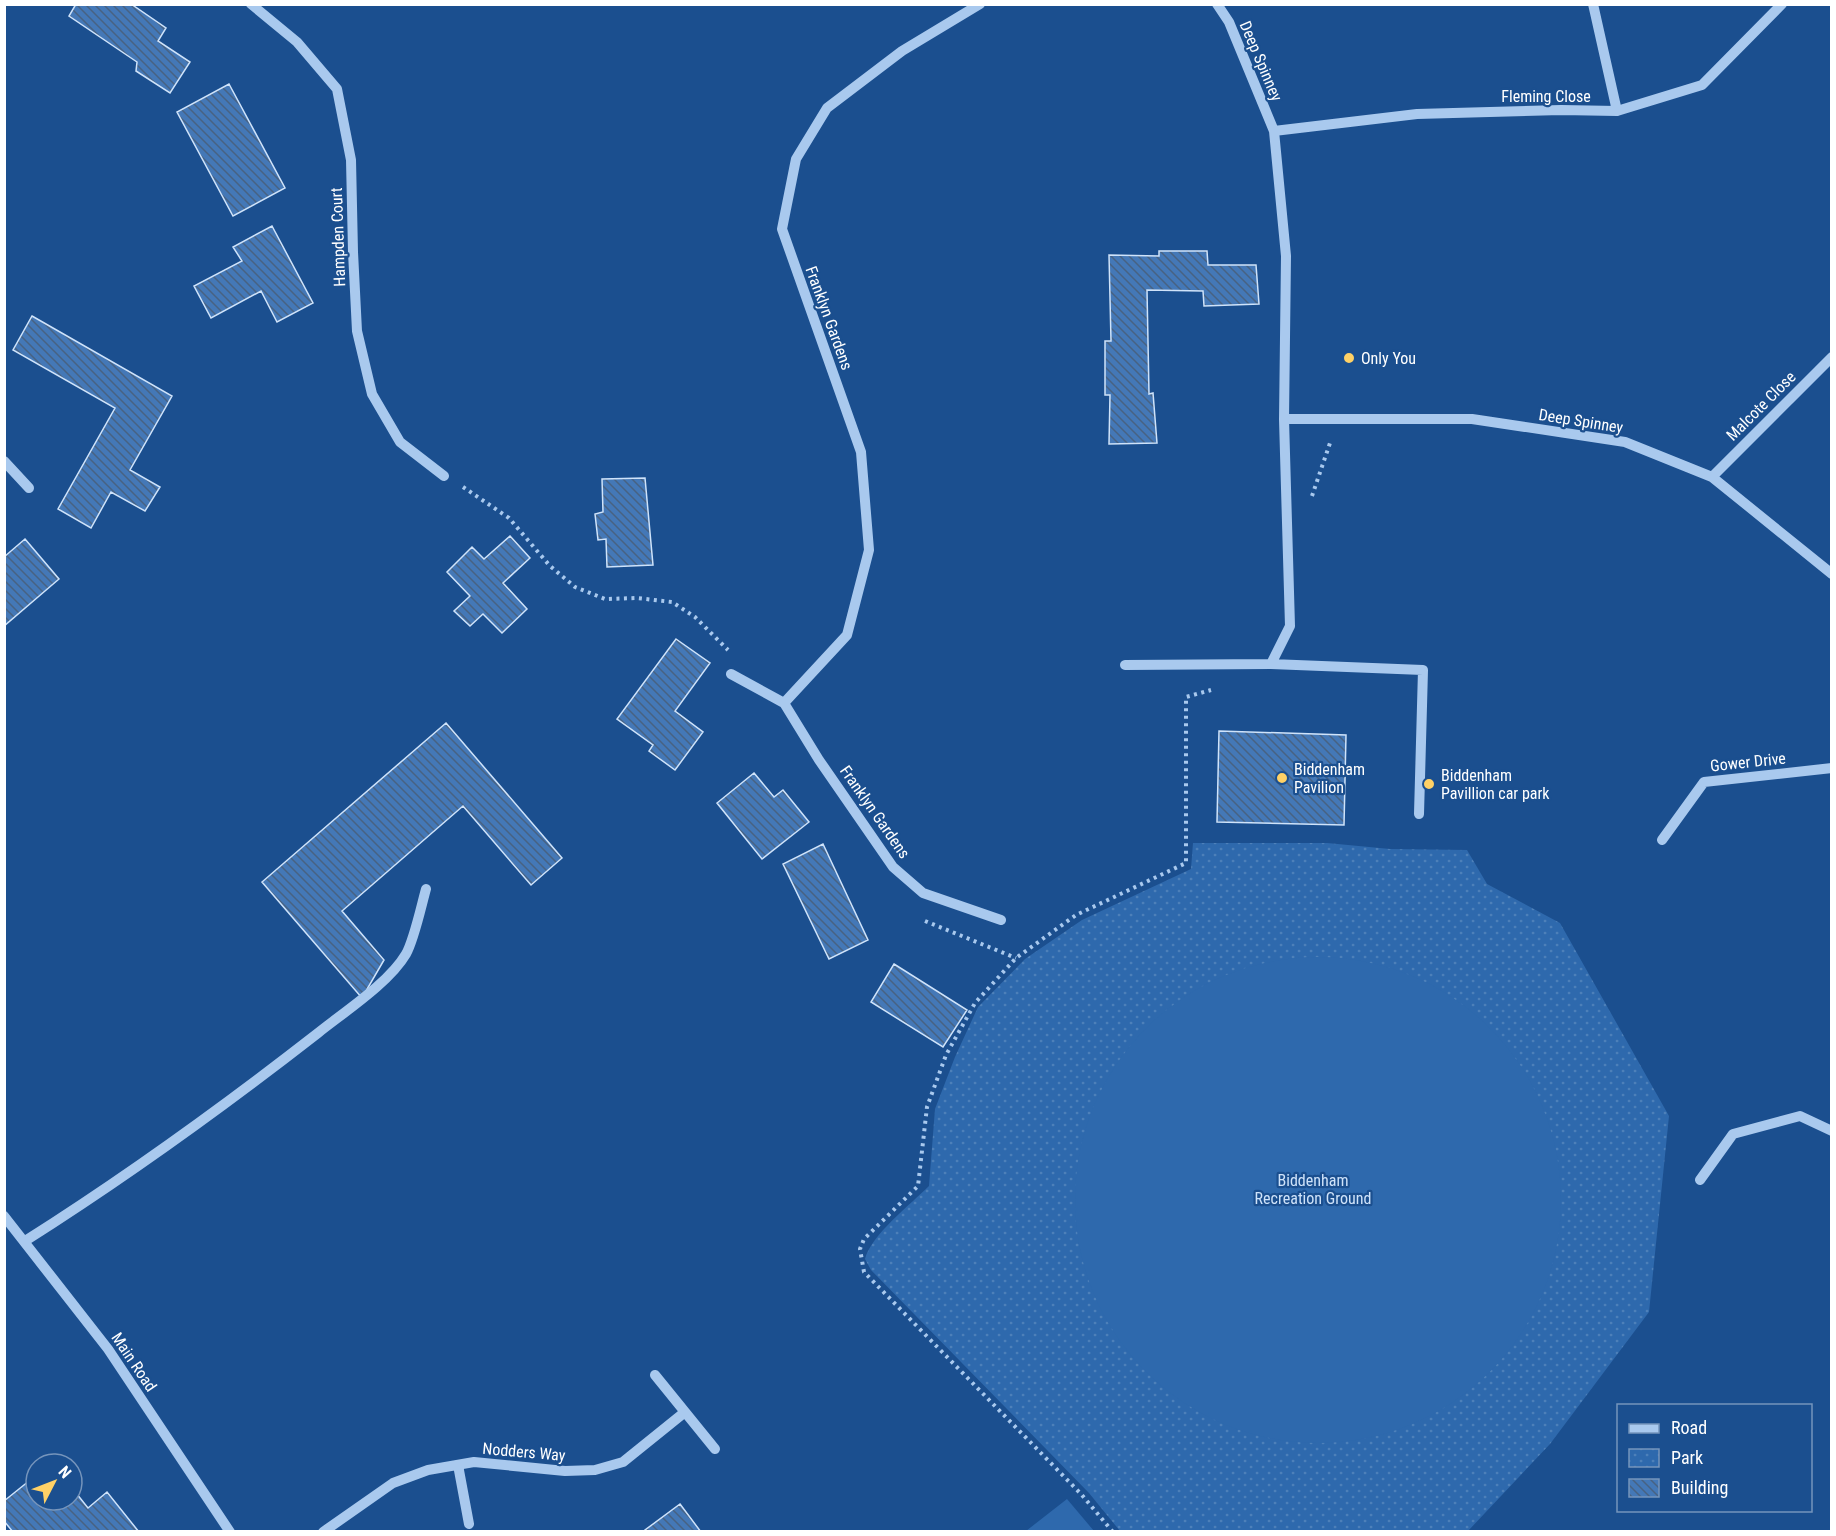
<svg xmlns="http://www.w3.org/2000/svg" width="1836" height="1536" font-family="'Roboto Condensed',sans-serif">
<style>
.park{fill:url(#park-dots)}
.pitch{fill:#2e69ad}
.building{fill:url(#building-back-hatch);stroke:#cfe3fa;stroke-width:1.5}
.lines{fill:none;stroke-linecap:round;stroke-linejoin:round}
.path{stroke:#a9c9ee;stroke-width:4;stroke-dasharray:3 4.5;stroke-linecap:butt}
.minor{stroke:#a9c9ee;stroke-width:10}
.poi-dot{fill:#ffd166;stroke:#1b4f8f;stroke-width:2}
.labels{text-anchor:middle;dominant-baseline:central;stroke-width:4.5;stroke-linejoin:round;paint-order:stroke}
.street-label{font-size:16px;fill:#fff;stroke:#1b4f8f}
.poi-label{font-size:16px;fill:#fff;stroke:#1b4f8f;text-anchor:start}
.park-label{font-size:16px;fill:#cfe3fa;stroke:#1b4f8f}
</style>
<defs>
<pattern id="park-dots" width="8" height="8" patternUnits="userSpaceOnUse" patternTransform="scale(1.5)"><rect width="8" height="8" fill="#2e69ad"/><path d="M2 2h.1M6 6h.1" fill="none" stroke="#4d80b9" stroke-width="1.8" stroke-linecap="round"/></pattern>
<pattern id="building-back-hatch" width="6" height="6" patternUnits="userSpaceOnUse" patternTransform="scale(1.5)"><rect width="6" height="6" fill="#4478b7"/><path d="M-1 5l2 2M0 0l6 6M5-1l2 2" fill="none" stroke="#486282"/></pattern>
</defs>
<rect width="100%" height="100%" fill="#1b4f8f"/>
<path class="park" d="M1193 843H1327L1390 849 1467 850 1487 884 1560 923 1669 1116 1649 1312 1550 1444 1468 1531H1120L1089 1493 871 1270 865 1259C871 1235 911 1204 929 1186L935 1109 955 1057 978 1007 1025 959 1082 920 1191 869Z"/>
<path class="pitch" d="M1075 1200a243 243 0 1 1 486 0a243 243 0 1 1-486 0Z
M1067 1499 1094 1531H1026Z"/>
<path class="building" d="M76 4H131L166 28 158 41 190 62 170 93 136 71 137 62 69 16Z
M229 84 285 188 233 216 177 112Z
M272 226 313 303 277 322 261 291 211 318 194 286 242 261 233 247Z
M1159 251H1207L1208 265H1256L1259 304 1204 306 1203 291 1147 290 1149 394 1153 393 1157 443 1109 444 1110 395H1105V341H1111L1109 255 1159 256Z
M32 316 172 396 130 470 160 487 145 511 111 492 91 528 58 509 115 408 13 350Z
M645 478 653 565 607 567 606 539 598 540 595 514 603 512 602 479Z
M510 536 530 558 503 583 527 609 502 633 483 614 470 626 454 611 470 596 447 572 472 547 484 559Z
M25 539 59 579 4 626V557Z
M676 639 710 663 675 711 703 732 675 770 649 751 653 745 617 719Z
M446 723 562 858 531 885 463 806 342 911 384 960 362 998 262 882Z
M1219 731 1346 735 1344 825 1217 822Z
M754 773 774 797 783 790 809 822 762 859 717 803Z
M823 844 868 940 829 959 783 864Z
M894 964 967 1010 943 1047 871 1002Z
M29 1481 36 1489V1500L46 1502 72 1500V1488L88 1508 107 1492 139 1532H13L4 1521V1501Z
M680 1504 701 1532H646L645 1530Z"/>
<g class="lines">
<path class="path" d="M463 487 509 518 550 566 575 587 605 599 637 598 672 602 695 617 728 650
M1312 496 1330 443
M925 921 1016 958
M1113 1532 1081 1494 864 1272 860 1249 864 1239 918 1186 927 1107 946 1055 975 1003 1016 958 1076 915 1186 863V697L1211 690"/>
<path class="minor" d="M251 4 297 42 337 89 351 160 353 252 357 331 372 394 400 442 444 476
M980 4 902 51 827 108 796 159 782 229 861 452 869 550 847 635 784 703 819 760 893 867 923 893 1001 920
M1217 4 1229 22 1274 131 1286 256 1284 419H1472L1625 442 1712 477 1832 574
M1593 4 1617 111
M1274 131 1417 114 1561 110 1617 111 1702 85 1782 4
M4 461 29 488
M1712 477 1832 357
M1271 664 1423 670 1419 814
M1125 665 1271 664 1290 626 1284 419
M731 674 784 703
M1662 840 1704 782 1832 768
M1700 1180 1733 1134 1800 1116 1832 1131
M4 1216 108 1349 230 1532
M25 1241C126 1177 223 1107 318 1033 344 1012 389 983 406 954 414 940 421 907 426 889
M655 1375 715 1449
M458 1465 469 1524
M323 1532 393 1483 428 1470 474 1462 565 1471 595 1470 623 1462 685 1412"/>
</g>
<g class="poi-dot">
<circle cx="1349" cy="358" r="6"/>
<circle cx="1282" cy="778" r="6"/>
<circle cx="1429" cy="784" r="6"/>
</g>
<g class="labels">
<g class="street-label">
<text transform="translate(1261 61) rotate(67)">Deep Spinney</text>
<text x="1546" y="96">Fleming Close</text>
<text transform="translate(338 237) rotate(-92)">Hampden Court</text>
<text transform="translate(829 318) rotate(70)">Franklyn Gardens</text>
<text transform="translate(1761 406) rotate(-45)">Malcote Close</text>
<text transform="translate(1581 421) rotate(9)">Deep Spinney</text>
<text transform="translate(1748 762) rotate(-6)">Gower Drive</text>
<text transform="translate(875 812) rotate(55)">Franklyn Gardens</text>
<text transform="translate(134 1362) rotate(56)">Main Road</text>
<text transform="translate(524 1452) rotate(5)">Nodders Way</text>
</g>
<g class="poi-label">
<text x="1361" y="358">Only You</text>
<text x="1294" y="769">Biddenham<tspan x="1294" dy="18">Pavilion</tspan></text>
<text x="1441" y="775">Biddenham<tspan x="1441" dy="18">Pavillion car park</tspan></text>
</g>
<g class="park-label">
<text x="1313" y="1180">Biddenham<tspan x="1313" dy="18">Recreation Ground</tspan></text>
</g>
</g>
<rect width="1836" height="1536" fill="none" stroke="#ffffff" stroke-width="12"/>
<rect x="1617" y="1404" width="195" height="108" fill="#1b4f8f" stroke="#7695bc" stroke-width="1.5"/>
<rect x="1629" y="1424" width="30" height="9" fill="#a9c9ee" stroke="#7695bc" stroke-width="1.5"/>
<text x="1671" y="1434" font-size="18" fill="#ffffff">Road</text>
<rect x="1629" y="1449" width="30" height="18" fill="url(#park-dots)" stroke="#7695bc" stroke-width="1.5"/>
<text x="1671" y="1464" font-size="18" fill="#ffffff">Park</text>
<rect x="1629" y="1479" width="30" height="18" fill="url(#building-back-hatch)" stroke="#7695bc" stroke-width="1.5"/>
<text x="1671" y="1494" font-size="18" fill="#ffffff">Building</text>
<g transform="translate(54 1482) rotate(48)"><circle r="28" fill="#1b4f8f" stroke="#7695bc" stroke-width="1.5"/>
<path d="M0-4.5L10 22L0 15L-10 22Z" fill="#ffd166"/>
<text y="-9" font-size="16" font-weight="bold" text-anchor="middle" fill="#ffffff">N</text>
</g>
</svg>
